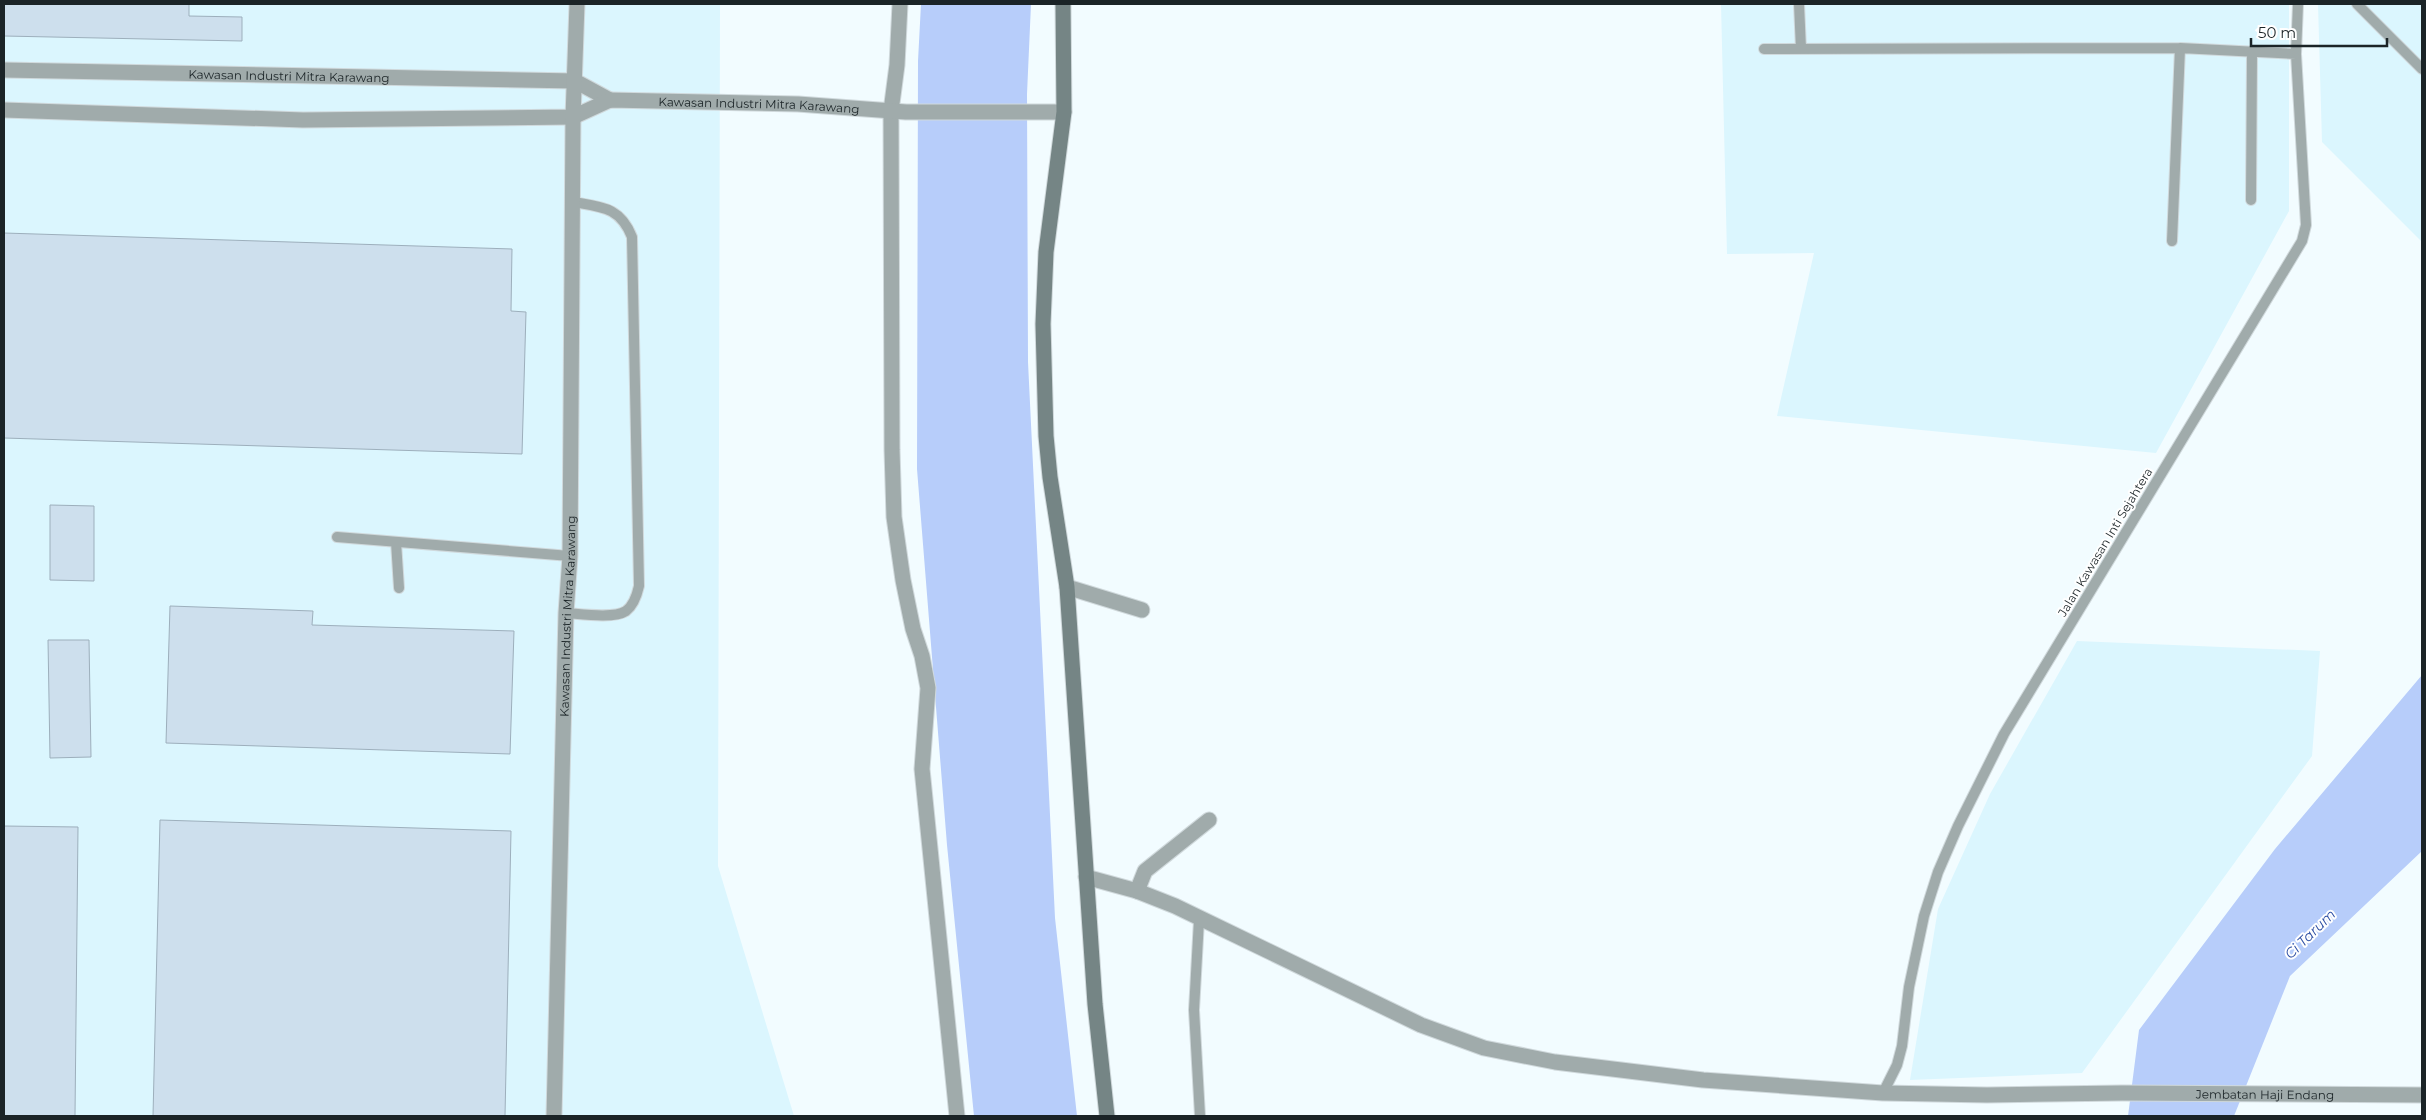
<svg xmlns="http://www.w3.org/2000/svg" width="2426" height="1120" font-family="Montserrat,sans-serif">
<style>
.built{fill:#dbf6fe}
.water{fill:#b7cdfa}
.building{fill:#cddfed;stroke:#9dafbc}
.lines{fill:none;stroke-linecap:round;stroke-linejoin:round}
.lane-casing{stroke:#d0d9dc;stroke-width:12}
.street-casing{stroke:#d0d9dc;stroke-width:17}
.secondary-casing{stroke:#d0d9dc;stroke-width:17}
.lane{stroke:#a0abab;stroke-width:10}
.street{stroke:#a0abab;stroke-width:15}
.secondary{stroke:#758585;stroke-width:15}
.labels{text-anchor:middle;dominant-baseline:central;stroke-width:4;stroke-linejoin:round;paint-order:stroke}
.street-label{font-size:12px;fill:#1b2427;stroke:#fff}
.water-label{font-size:14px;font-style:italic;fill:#2e4fa4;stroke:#fff}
</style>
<rect width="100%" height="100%" fill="#f2fcff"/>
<path class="built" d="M4 4H720L718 866 794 1116H4Z
M1721 4H2289V211L2156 453 1777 416 1814 253 1727 254Z
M2318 4H2422V242L2322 142Z
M2077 641 2320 651 2312 756 2082 1073 1910 1080 1938 909 1990 794Z"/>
<path class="water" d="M921 4H1031L1027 94 1028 362 1055 918 1077 1116H974L947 845 917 469 918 61Z
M2422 675V851L2290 976 2234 1116H2128L2139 1030 2275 849Z"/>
<path class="building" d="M4 4H189V16L242 17V41L4 36Z
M4 233 512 249 511 311 526 312 522 454 4 438Z
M50 505 94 506V581L50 580Z
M170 606 313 611 312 625 514 631 510 754 166 743Z
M48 640H89L91 757 50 758Z
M160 820 511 831 505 1116H153Z
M4 826 78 827 75 1116H4Z"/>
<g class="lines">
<defs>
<path id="lane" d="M1799 4 1801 49
M2357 4 2422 69
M1764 49 2180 48 2296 54
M2251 200 2252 51
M2172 241 2180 48
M337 537 570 556
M396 542 399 588
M566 613C581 614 614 619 626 611 634 605 637 595 639 586L632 237C620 207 602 207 573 202
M1199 920 1194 1010 1200 1116
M1883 1093 1897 1065 1902 1046 1909 987 1924 916 1938 872 1958 826 2004 734 2302 241 2306 225 2296 54 2298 4"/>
<g id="street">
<path d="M900 4 897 65 891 111 892 450 894 517 903 580 913 629 922 656 928 688 922 769 957 1116"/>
<path id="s1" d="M4 70 575 81 610 100"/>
<path id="s2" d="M4 110 303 120 573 117 610 100 798 104 906 112H1064"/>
<path d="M1067 587 1142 610"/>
<path id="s3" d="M1086 877 1137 891 1175 906 1421 1025 1484 1048 1555 1062 1703 1080 1883 1093 1987 1095 2122 1093 2422 1095"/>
<path d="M1137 891 1145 871 1209 820"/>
<path id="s4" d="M554 1116 566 613 570 556 573 117 577 4"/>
</g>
<path id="secondary" d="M1063 4 1064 112 1046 252 1043 324 1046 436 1050 477 1067 587 1095 1004 1107 1116"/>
</defs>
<use href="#lane" class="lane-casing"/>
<use href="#street" class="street-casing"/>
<use href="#secondary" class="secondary-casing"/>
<use href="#lane" class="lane"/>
<use href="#street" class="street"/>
<use href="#secondary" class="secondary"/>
</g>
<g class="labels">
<g class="street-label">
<text stroke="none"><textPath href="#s1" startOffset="285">Kawasan Industri Mitra Karawang</textPath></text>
<text stroke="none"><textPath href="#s2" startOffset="759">Kawasan Industri Mitra Karawang</textPath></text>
<text transform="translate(2105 542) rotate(-59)">Jalan Kawasan Inti Sejahtera</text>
<text stroke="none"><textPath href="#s4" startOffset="500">Kawasan Industri Mitra Karawang</textPath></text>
<text stroke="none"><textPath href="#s3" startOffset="1218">Jembatan Haji Endang</textPath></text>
</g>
<g class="water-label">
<text transform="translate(2310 934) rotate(-44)">Ci Tarum</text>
</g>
</g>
<rect width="2426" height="1120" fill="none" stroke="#1b2427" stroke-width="10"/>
<path d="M2251 38v8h136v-8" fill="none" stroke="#1b2427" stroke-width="2.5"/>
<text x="2258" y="38" font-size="15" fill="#1b2427" stroke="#ffffff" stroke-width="4" paint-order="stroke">50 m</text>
</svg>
